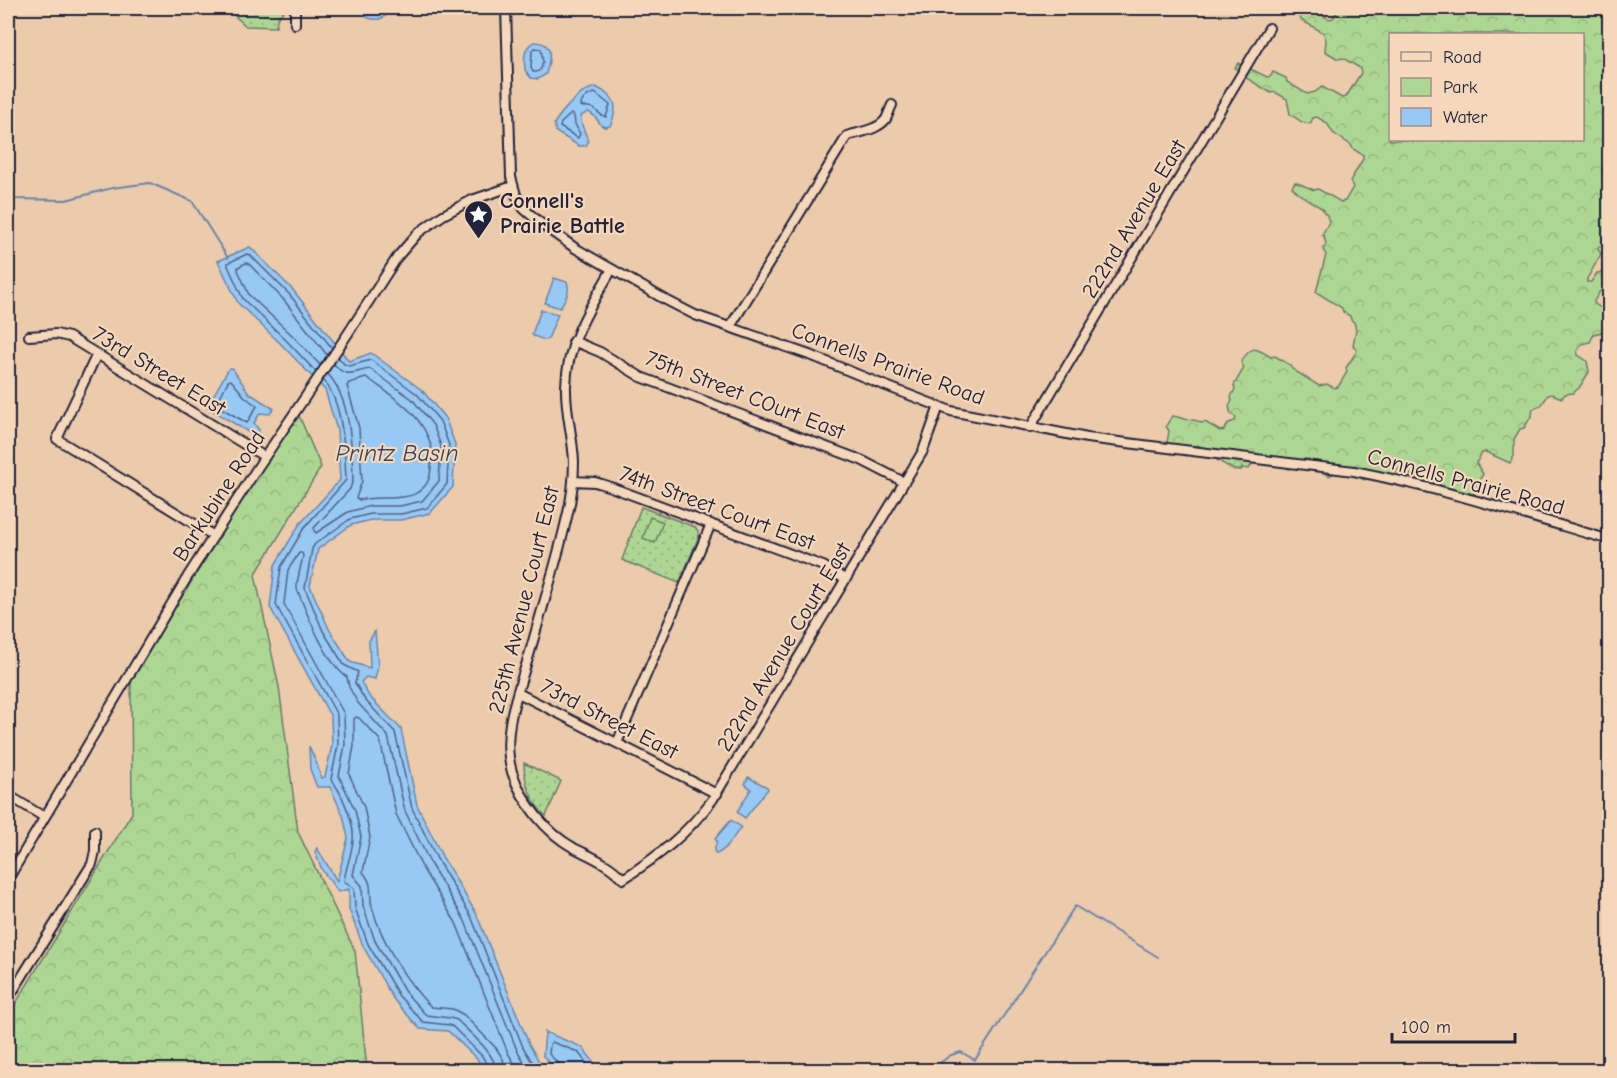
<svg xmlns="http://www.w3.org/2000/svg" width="1617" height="1078" font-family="'Comic Neue',sans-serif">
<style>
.green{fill:url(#green-dots);stroke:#687c67;stroke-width:1.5}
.forest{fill:url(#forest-crowns);stroke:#687c67;stroke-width:1.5;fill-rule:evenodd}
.pitch{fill:#aed693;stroke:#687c67;stroke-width:1.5}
.water{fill:#98c8f4;stroke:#6986aa;stroke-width:1.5}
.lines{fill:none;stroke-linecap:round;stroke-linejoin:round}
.shore{stroke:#516485;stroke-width:1.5}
.stream{stroke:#6986aa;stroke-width:2}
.minor-casing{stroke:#22223b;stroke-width:12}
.minor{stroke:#f5d8bb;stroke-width:8}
.labels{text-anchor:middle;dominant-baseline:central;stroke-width:4.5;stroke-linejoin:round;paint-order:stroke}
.poi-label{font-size:22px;font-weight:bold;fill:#22223b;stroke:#f5d8bb;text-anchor:start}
.street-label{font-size:22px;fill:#22223b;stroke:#f5d8bb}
.water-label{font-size:24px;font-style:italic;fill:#3a4360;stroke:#f5d8bb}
</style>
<defs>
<pattern id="green-dots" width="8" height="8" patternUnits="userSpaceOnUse" patternTransform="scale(1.5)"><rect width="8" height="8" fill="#aed693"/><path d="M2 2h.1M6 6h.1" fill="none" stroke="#95b780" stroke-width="1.8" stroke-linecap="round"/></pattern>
<pattern id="forest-crowns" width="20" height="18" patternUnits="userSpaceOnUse" patternTransform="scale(1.5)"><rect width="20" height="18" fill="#aed693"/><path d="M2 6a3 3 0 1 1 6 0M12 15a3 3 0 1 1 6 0" fill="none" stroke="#95b780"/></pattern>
</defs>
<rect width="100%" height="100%" fill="#eccaac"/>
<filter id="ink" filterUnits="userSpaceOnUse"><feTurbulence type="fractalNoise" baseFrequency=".0167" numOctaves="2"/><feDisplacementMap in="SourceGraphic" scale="12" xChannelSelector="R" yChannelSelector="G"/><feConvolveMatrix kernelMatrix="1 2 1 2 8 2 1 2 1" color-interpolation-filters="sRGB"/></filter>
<g filter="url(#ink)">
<path class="green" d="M226 8H286L277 19 276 27 246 26Z
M641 507 695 527 698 531 699 536 679 583 622 560Z
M524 763 561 781 546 816C531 803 524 782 524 763Z"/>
<path class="forest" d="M1293 8H1315L1316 12 1329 19 1333 18 1339 8H1609V244L1606 247 1599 246 1598 249 1601 254 1587 279V282H1591L1597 273 1603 272 1609 276 1608 288 1600 291 1594 301 1595 304 1604 310 1607 318 1609 320V325L1606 331 1594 334 1590 342 1582 344 1577 351 1578 355 1587 361 1589 372 1579 388 1573 393 1565 394 1562 398 1552 394 1548 395 1541 406 1533 409 1532 415 1524 428 1520 429 1514 439V456L1510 463 1486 452 1482 453 1476 463 1483 474 1477 484 1478 488 1473 495C1461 499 1444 491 1436 481L1426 484 1401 469 1397 470 1394 475 1390 476 1385 473 1381 474 1379 472 1364 480 1344 468 1329 476 1319 470 1318 466 1310 462 1309 459H1305L1304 461H1298L1293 468 1289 469 1282 465 1278 466 1268 460 1255 459 1249 469 1242 468 1241 470H1234L1217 460 1215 456 1198 445C1186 448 1178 450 1167 443L1169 431 1166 426 1172 416C1177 416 1180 418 1184 419 1193 421 1192 418 1201 423L1205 422 1220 431 1224 430 1229 423 1235 421 1236 417 1231 414 1229 406 1232 401 1231 397 1235 389 1234 385 1244 368 1241 362C1251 345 1255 347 1271 357L1275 356 1290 365 1292 369 1319 386 1327 384 1334 388 1338 387 1347 372 1346 368 1357 351 1353 345 1356 330 1354 322 1351 320 1350 316 1343 312 1342 308 1316 292 1326 255 1323 249 1326 244 1324 236 1322 235 1329 222 1327 215 1324 213 1323 209 1299 194 1292 187 1295 182 1314 190 1318 189 1341 202 1345 201 1353 187 1350 181 1363 159V155L1353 149 1351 145 1333 133 1327 123 1317 117 1313 118 1310 124 1302 122 1290 114 1287 99 1275 92 1271 93 1243 76 1235 68 1238 63 1267 77 1271 76 1273 72 1286 78 1287 82 1307 94 1315 92 1322 87 1342 98 1346 97 1361 73 1360 68 1343 58 1338 59 1325 51 1326 41 1324 33 1301 20 1297 10ZM1390 34H1582V140H1390Z
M297 411 321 467 255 575 279 687 298 832 355 951 367 1070H8V1016L132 813 131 679Z"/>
<path class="pitch" d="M650 517 663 522 655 543 643 538Z"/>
<path class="water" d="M364 8H390C387 19 378 21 368 18L364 11Z
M534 42C555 42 550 59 546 74L538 79 531 78 525 70C524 60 523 47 534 42Z
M596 87C617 98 619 106 610 126L605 127C597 125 599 116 588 112L581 116C579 125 587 133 588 142L586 146H579L556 132 554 124C562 111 581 89 596 87Z
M250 247 293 290 349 361 371 353 422 390 445 418 455 444 453 487 430 513 401 520H371L351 525 318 549 310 586 329 629 350 662 370 668 369 641 375 631 378 666 375 679 366 677 361 682 369 696 401 729 417 805 443 858 476 913 529 1044 544 1070H484L478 1060 448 1031 420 1029 394 1000 363 946 349 909V889L338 892 322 870 315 852 317 848 337 881 348 838 343 815 330 787H317L310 769 309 746 317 764 321 778 325 777 332 745 331 717 270 607 275 565 299 525 340 480 337 430 325 390 281 344 238 303 218 261Z
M554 278 567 282C571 293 565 298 560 308L545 303Z
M541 310 558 314 548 339 545 340 533 336 532 334Z
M229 368H232L249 393 274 409 269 414 260 413 254 423 259 430 257 435H253L207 407Z
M748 777 767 787 768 789 745 818 737 812 751 789 745 784Z
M731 820 741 827C734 836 727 850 716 854L714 851 717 841 715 839Z
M545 1032 582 1047 600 1070H557L543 1056Z"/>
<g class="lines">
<path class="shore" d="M535 48 541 49 543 62 541 69 537 72H533L531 68 532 51Z
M595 93 610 105 606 117C597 115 596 105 583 107L581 106C581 99 589 94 595 93Z
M571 114 574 116 575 124 580 134 578 138 560 127 561 123Z
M338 357 344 364 349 366 371 360 417 394 440 421 449 445 447 484 427 508 401 514H371L350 519 315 544 312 549 305 588 323 631 344 665 358 672 355 683 365 700 395 732 412 808 438 861 471 916 523 1047 537 1070
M320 365 291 334 249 295 238 270V267L246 263 249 264 283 299 327 355
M316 372 286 340 243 299 228 266V263L247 254 250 255 289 294 332 348
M327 373C351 398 352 448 353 480L350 489 314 528V531L316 533 348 512 370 506H400L422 501 439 481 441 446 433 425 412 399 370 369C354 371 347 380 334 364
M366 378 369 379C393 397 423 414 431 446 433 451 432 458 431 464 431 475 429 485 418 492 406 501 375 496 359 500L356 498 362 481 359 428 347 386 349 383Z
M231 380 245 397 257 406 247 423 216 405 228 381Z
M323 380C343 401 345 452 346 480L304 528 281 567 276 605 337 715 338 745 331 779C341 791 355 823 353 840 352 853 346 867 344 881L354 888 355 908 368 944 399 996 423 1022 449 1025 453 1027 482 1056 488 1066 489 1070
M496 1070C495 1053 469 1032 457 1020L450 1018 426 1015 405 992 375 941 363 906 362 886 353 875 361 837 355 810 339 776 345 745 344 714 284 604 288 570 299 553H302L303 556 297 583V589C306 612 327 665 347 677L349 687 358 703 388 736 405 811 431 865 464 919 517 1050 529 1070
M505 1070 503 1059 496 1048 464 1015 453 1009 431 1007C405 981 382 942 372 907 368 891 375 887 363 872L370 837 364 807 349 774 354 746V719L356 717 359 718 380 740 396 814 423 869 456 923 508 1053 518 1070
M561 1070 559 1064 549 1054 550 1044 552 1042 578 1052 592 1070"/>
<path class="stream" d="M8 198 13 199 66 200 112 188 150 183 192 201 228 258
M930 1070 951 1055 961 1052 975 1060 1075 906 1158 957"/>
<defs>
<path id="minor" d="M506 8 511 177 516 195 524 209 544 226 575 248 666 300 695 315 815 357 881 384 951 411 1087 438 1354 471C1441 488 1525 515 1610 540
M295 24V8
M612 269C591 306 567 341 566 386 565 411 573 436 574 462 574 482 571 502 566 521 556 565 542 608 530 652 519 690 500 732 512 772 522 802 545 832 574 848 592 857 609 864 623 879 660 855 687 834 713 799L923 451 939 406
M730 327 847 136C859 132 878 130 886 119 888 115 890 109 892 105
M29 336 56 334 69 337 265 457
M573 341 600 352 641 377 861 460 904 482
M97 354 57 439 214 536
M1030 428 1269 28
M573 481 595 482 608 486 823 566 845 579
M518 693 717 794
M617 743 711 524
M8 795 44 817
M8 879 188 576 258 467 347 335 398 256 418 233 443 215 472 200 513 186
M8 999 92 864 95 851V831"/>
</defs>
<use href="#minor" class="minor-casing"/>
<use href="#minor" class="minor"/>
</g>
</g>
<defs>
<symbol id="sight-pin" viewBox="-11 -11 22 30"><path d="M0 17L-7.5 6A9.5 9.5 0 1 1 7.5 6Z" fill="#22223b" stroke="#f5d8bb"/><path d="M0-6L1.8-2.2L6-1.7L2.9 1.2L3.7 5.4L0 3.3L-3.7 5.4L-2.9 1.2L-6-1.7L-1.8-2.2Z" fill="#fff"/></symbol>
</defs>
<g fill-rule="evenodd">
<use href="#sight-pin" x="462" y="198" width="33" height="45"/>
</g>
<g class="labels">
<g class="poi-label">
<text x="500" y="201">Connell's<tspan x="500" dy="25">Prairie Battle</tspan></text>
</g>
<g class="street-label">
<text transform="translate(1134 219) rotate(-59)">222nd Avenue East</text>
<text transform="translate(888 364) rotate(20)">Connells Prairie Road</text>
<text transform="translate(159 371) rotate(31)">73rd Street East</text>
<text transform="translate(745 395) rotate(21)">75th Street COurt East</text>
<text transform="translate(1466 482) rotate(15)">Connells Prairie Road</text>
<text transform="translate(219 496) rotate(-57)">Barkubine Road</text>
<text transform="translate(717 508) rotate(20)">74th Street Court East</text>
<text transform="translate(524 600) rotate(-76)">225th Avenue Court East</text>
<text transform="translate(784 647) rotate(-59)">222nd Avenue Court East</text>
<text transform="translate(609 719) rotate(27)">73rd Street East</text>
</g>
<g class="water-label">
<text x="397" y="453">Printz Basin</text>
</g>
</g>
<rect width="1617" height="1078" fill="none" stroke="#f5d8bb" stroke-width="30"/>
<rect x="15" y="15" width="1587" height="1048" fill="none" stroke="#22223b" stroke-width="2" filter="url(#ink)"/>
<rect x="1389" y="33" width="195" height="108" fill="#f5d8bb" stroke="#a18f88" stroke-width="1.5"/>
<rect x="1401" y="52" width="30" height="9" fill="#f5d8bb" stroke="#a18f88" stroke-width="1.5"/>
<text x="1443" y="63" font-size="18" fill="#22223b">Road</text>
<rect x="1401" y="78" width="30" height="18" fill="#aed693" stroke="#a18f88" stroke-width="1.5"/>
<text x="1443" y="93" font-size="18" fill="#22223b">Park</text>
<rect x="1401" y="108" width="30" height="18" fill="#98c8f4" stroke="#a18f88" stroke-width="1.5"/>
<text x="1443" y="123" font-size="18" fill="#22223b">Water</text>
<path d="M1392 1033v9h123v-9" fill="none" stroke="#22223b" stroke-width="3"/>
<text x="1401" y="1033" font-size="18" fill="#22223b" stroke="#f5d8bb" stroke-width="4.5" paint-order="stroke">100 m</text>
</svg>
